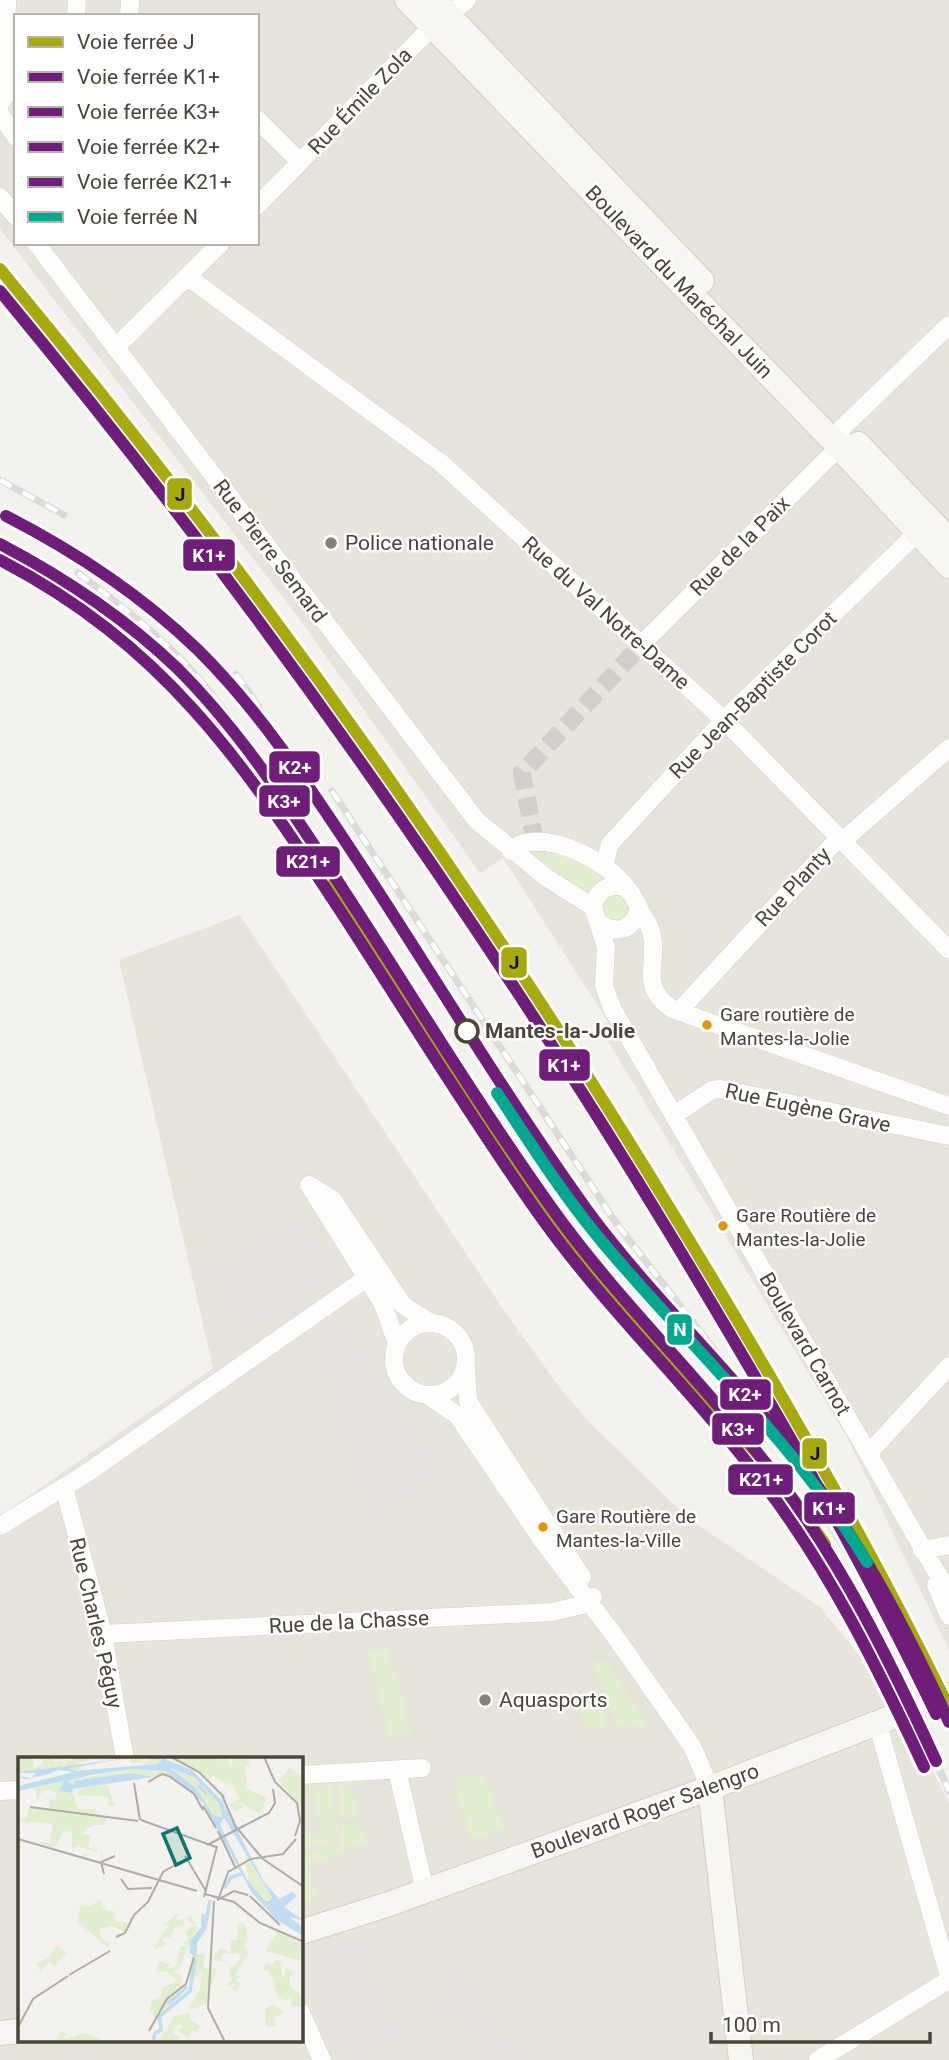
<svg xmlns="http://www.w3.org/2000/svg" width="949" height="2060" font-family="Roboto,sans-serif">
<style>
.residential{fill:#e7e4dc;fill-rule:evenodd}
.green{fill:#e1eecf}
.parking{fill:#e6e3df}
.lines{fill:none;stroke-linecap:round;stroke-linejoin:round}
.street-tunnel{stroke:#d2cfca;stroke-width:18;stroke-dasharray:18 9;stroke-linecap:butt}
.street-casing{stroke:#d2d0cb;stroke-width:19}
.secondary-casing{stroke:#d3cfc5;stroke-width:26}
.street{stroke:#fdfdfc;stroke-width:18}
.secondary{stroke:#f7f6f1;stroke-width:24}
.rail-casing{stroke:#dbdbda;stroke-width:7}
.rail{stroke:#fff;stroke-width:4.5;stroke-dasharray:13;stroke-linecap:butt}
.rail-1-casing{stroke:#fff;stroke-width:18}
.rail-2-casing{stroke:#fff;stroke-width:18}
.rail-3-casing{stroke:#fff;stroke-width:18}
.rail-4-casing{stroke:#fff;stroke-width:18}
.rail-5-casing{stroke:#fff;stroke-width:18}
.rail-6-casing{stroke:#fff;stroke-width:18}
.rail-1{stroke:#a7aa0e;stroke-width:12}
.rail-2{stroke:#6e1e78;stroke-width:12}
.rail-3{stroke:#6e1e78;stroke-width:12}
.rail-4{stroke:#6e1e78;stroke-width:12}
.rail-5{stroke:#6e1e78;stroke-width:12}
.rail-6{stroke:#00a88f;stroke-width:12}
.poi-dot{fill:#868178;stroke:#fff;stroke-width:2.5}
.bus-dot{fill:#dd9709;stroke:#fff;stroke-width:2.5}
.stop-dot{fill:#fff;stroke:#4b4439;stroke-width:3.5}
.labels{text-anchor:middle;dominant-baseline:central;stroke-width:5;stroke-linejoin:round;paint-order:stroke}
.bus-label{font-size:19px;fill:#4b4439;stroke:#fff;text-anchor:start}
.street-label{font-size:21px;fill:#4b4439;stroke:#fff}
.poi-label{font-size:21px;fill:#4b4439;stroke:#fff;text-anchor:start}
.stop-label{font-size:21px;font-weight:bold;fill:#4b4439;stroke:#fff;text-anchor:start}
.inset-river{fill:none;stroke:#c0ddf1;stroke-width:3.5}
.inset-road{fill:none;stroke:#b0aca6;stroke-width:2}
.view{fill:#0f766e;fill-opacity:0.15;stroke:#0f766e;stroke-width:3.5}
.inset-edge{fill:none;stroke:#4b4439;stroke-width:3.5}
.line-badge{stroke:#fff;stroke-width:2.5}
.badge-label{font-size:19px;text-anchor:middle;font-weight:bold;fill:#fff}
.pale-badge-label{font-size:19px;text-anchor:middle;font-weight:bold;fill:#111}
</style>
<rect width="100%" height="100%" fill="#f4f2ee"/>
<path class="residential" d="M0 0H949V1650L847 1437 600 1028 608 1022 503 858 480 873 301 621 0 229ZM16 16H257V243H16Z
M240 915 505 1312 561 1389 590 1423 690 1520 820 1607 892 1696 911 1728 949 1803V2060H0V1516L213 1368 119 960ZM19 1759H301V2041H19Z"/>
<path class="green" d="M532 851 577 858 608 877 598 881 586 893 559 877Z
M601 907a14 14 0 1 1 28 0a14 14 0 1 1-28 0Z
M387 1650 391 1670H396L411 1736 389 1737 369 1651Z
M606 1661 648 1726 618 1727 592 1662Z
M600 1704 607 1728 585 1729 579 1706Z
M484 1776 503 1827 471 1840 463 1811 460 1812 455 1777Z
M365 1779V1782L351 1786 358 1818 341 1819 337 1783Z
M310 1781 331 1783 338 1835 335 1840 301 1851V1835L321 1830Z
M342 1824H360L367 1842 307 1866 318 1897 302 1904 301 1856 339 1844Z"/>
<path class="parking" d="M301 1217 338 1278 247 1334 209 1273Z
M342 1322 444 1473 366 1524 313 1343Z
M361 1938 403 2039 355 2060H341L302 1979 309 1958Z
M467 1966 501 2040 516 2031 531 2060H486L459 2011 431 2021 426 2012 448 2001 441 1978Z"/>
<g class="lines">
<path class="street-tunnel" d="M535 842 522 773 641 645"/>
<defs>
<path id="street" d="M76 16 77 0
M129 16 130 0
M0 104 5 96 7 0
M0 114 16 137
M257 119 300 162
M0 197 16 217
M257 206 422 37 467 0
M36 243 477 821 547 878 593 907
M188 277 441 463 724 720 949 950
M115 348 221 243
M641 645 839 447 842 428 949 325
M511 851C521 839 543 841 557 844 591 854 626 876 639 908 642 916 649 922 651 931 660 965 637 984 672 1009L949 1106
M604 866 610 844 724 720 917 533
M625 887C608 883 597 890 593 907L606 947 604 985 612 1008 949 1594
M598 922C615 935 634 931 639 908
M679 1011 834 843 847 837 949 748
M674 1115 712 1090 720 1089 949 1136
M309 1185 333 1200 403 1305 431 1323
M311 1188 383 1304 397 1344
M394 1359a36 36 0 1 1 72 0a36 36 0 1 1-72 0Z
M466 1366 468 1401 582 1577
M429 1396 457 1415 542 1540 614 1635 692 1746 710 1788
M868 1454 949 1366
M64 1487 103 1634 125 1759
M0 1526 87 1473 378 1270
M922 1550 949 1545
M936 1585 949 1616
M103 1634 552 1612 582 1605 593 1597
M877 1722 949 1976
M397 1770 425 1891
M301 1775 422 1768
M0 1791 19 1790
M301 2013 322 2060
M818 2060 949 1980"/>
<path id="secondary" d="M407 0 839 447 949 566
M434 0 702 281
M858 444 949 540
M710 1788 741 2060
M301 1932 389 1904 710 1788 949 1695
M0 2033 19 2031"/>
</defs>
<use href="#street" class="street-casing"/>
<use href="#secondary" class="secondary-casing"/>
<use href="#street" class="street"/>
<use href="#secondary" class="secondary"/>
<defs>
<path id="rail" d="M0 280 132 428
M0 480 64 515
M78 573C119 604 160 635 195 674 250 737 290 813 333 884
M236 674 259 707
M332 791 616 1223 768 1419 850 1558
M913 1711 949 1791"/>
</defs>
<use href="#rail" class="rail-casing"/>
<use href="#rail" class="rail"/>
<defs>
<path id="rail-1" d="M0 269C252 573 479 892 683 1230 778 1386 869 1544 949 1708
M333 884 422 1029 546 1215 599 1281 774 1472 825 1544"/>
<path id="rail-2" d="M0 291C247 589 469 903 670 1234 765 1391 857 1549 936 1714"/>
<path id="rail-3" d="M0 544C65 578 125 618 178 669 239 730 286 802 333 874 406 985 474 1099 551 1207 618 1301 701 1379 771 1470 840 1559 889 1659 936 1761"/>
<path id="rail-4" d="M6 516C76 552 140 594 197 649 260 711 308 785 357 859 434 976 505 1096 587 1210 650 1296 729 1368 793 1453 857 1535 906 1628 949 1722"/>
<path id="rail-5" d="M0 560C162 644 242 760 339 909 405 1010 468 1114 538 1213 605 1308 690 1387 760 1479 828 1567 877 1666 924 1767"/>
<path id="rail-6" d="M497 1093C531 1144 564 1197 604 1244 694 1351 794 1441 867 1562"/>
</defs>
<use href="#rail-1" class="rail-1-casing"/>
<use href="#rail-2" class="rail-2-casing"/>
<use href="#rail-3" class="rail-3-casing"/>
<use href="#rail-4" class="rail-4-casing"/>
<use href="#rail-5" class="rail-5-casing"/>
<use href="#rail-6" class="rail-6-casing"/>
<use href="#rail-1" class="rail-1"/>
<use href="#rail-2" class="rail-2"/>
<use href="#rail-3" class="rail-3"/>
<use href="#rail-4" class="rail-4"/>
<use href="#rail-5" class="rail-5"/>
<use href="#rail-6" class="rail-6"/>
</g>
<g class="poi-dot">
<circle cx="331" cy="543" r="7"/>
<circle cx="485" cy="1700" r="7"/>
</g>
<g class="bus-dot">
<circle cx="707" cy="1025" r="6"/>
<circle cx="723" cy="1226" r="6"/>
<circle cx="543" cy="1527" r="6"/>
</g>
<circle class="stop-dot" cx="467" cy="1031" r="11"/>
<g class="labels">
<g class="bus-label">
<text x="720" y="1014">Gare routière de<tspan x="720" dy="24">Mantes-la-Jolie</tspan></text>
<text x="736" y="1215">Gare Routière de<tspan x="736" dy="24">Mantes-la-Jolie</tspan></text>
<text x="556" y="1516">Gare Routière de<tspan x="556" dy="24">Mantes-la-Ville</tspan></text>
</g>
<g class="street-label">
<text transform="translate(360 101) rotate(-46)">Rue Émile Zola</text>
<text transform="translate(679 282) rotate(46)">Boulevard du Maréchal Juin</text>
<text transform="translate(740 546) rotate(-45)">Rue de la Paix</text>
<text transform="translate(270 551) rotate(53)">Rue Pierre Semard</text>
<text transform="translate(606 613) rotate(42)">Rue du Val Notre-Dame</text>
<text transform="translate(753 695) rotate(-45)">Rue Jean-Baptiste Corot</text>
<text transform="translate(793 887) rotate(-47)">Rue Planty</text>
<text transform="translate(808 1108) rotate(12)">Rue Eugène Grave</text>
<text transform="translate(805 1344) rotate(60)">Boulevard Carnot</text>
<text transform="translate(349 1622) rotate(-3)">Rue de la Chasse</text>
<text transform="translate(96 1623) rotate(77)">Rue Charles Péguy</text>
<text transform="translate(645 1811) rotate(-20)">Boulevard Roger Salengro</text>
</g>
<g class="poi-label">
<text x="345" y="543">Police nationale</text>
<text x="499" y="1700">Aquasports</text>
</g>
<g class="stop-label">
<text x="485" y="1031">Mantes-la-Jolie</text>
</g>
</g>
<g transform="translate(18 1757)">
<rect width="285" height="285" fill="#f4f2ee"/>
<path d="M1 0 15 1 16 11 25 7 23 0H35L36 6 44 1 47 8 43 9 47 10 49 9 47 2 54 4V0H130L122 3 130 6 132 0H142L152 5 134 7 113 6 112 1 76 4 92 1H85L58 6 66 9 55 16 46 12 27 18 18 19 13 22H5L0 20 13 21 31 13 0 15ZM155 0H200L202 6V0H208L213 9 216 0H226L232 6 227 11 229 32 249 41 245 50 241 57 223 46 225 50 218 55 211 47 222 41 212 25 213 29 194 19 193 23ZM271 10 285 20V52L261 24ZM150 11 176 20 201 47 204 60 196 59 178 31ZM114 12 148 14 160 23 144 19 56 28 74 27 64 30 54 29 49 24ZM47 24 41 34 54 36 60 52H76L78 48 77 56 85 59 75 58 88 60 87 68H75L64 77 73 78 70 91 79 92V95L83 96 85 100 79 104 63 99 69 96 68 100 77 103 84 100 82 96 58 89 54 95V75L46 74 36 91 20 85 32 86 35 67 0 64 9 61 11 50 31 53 32 42 37 43 39 36 32 33 24 34 19 45 18 33 14 32ZM89 27 97 49H89L91 40 59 38 62 32ZM226 95 254 140 252 144H247L231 126ZM81 142 88 154H96L98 165H111L107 175 93 169 81 172 84 182 93 186 89 190 59 164 63 146 73 150 75 146 69 143 78 147ZM162 155 158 163 166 162V168L157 170 152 181H144L148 188 136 192 144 178 141 174 145 176 152 169 145 168ZM173 158 179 171 161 212 153 215 163 218V228L139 266 132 252 134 243 141 242 145 230 160 224 149 214 138 215 141 204 153 207 147 212 158 209 162 190 169 188 164 185 170 184 167 175 177 168 169 162ZM220 165 227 167 230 183 226 189 231 196 217 218 222 220 218 224 223 226 218 235 213 231 219 227 208 229 214 223 211 212 222 203 221 196 204 197V203L210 205 194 203 201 191 212 195 213 183H219ZM260 174 285 188V204L247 194ZM175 187 178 197H187L185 211H199L188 247 175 252 170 250 182 233 184 215 171 227ZM39 188 48 196 37 209 31 204 22 215 19 206 30 201ZM257 203 262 204 264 222 269 211 277 217 272 219V229L285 239V250L274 249 272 240 268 244 260 240 251 213 245 214 248 206 254 208ZM256 248 267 255 255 261 258 269H248L247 252ZM172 256V263L182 269 179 275 174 273 169 285V280L159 273 166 270 161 266 155 276 162 280 157 285H139L157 259ZM43 274 48 277 45 282 68 276 87 285H36Z" fill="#e1eecf"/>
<path d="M111 1 50 11 57 14 139 7 146 2 174 13 204 44 246 125 261 142 274 135 279 139 266 150 285 163 271 160 285 170V179L259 163 234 136 185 46 148 14 114 12 73 18 49 24 56 29V24L112 16 135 20 55 32 54 36 41 34 46 24 0 34V29L56 15 40 13 27 18 6 22 0 19 13 21 18 16H3L0 15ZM152 11 176 20 182 26 179 30 191 40 182 26 201 47 204 60 196 59 178 31ZM206 61 254 140 252 144H247L230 124 202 68Z" fill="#c0ddf1" fill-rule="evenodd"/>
<path class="inset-river" d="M206 131 213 120 224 117M173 197 174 184 185 171V157M177 199V186L187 171 192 143M150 247 169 230M135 285 137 276 143 273 142 259 172 234 177 202"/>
<path class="inset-road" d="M153 0 181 15 206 40M246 0 257 25 279 46 282 64 277 79M130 25 144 17 151 19 176 37 185 53M116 26 122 63M204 38 219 73M185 49 198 71M12 50 120 64M123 63 198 90M218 70 245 102 286 130M200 74 218 112M0 82 179 134M189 88 251 56 257 46 255 32M167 99 188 134M210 115 233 102 265 97 278 82M86 117 83 105 97 99M103 122 110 132 134 131M187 137 216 145 242 166 286 185M232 139 262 168M186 140 199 89M201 140 211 113M199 143 216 134 230 138M196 144 190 251 207 285M98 180 107 176 116 158 130 145 145 115 159 107M51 218 92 194M0 270 15 242 50 219M131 274 149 242 168 227 176 200"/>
<path class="view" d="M159 71 172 101 158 108 145 77Z"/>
<rect width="285" height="285" class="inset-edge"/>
</g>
<g class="line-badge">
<rect x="166" y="477" width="27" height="34" rx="7" fill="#a7aa0e"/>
<rect x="182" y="538" width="54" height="34" rx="7" fill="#6e1e78"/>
<rect x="268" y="750" width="53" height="34" rx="7" fill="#6e1e78"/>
<rect x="258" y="784" width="53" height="34" rx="7" fill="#6e1e78"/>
<rect x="275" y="845" width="66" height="33" rx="7" fill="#6e1e78"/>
<rect x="500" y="946" width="28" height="33" rx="7" fill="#a7aa0e"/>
<rect x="538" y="1048" width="53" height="34" rx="7" fill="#6e1e78"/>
<rect x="666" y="1313" width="27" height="33" rx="7" fill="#00a88f"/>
<rect x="719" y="1378" width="53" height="33" rx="7" fill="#6e1e78"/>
<rect x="711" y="1412" width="54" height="34" rx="7" fill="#6e1e78"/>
<rect x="801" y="1437" width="27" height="33" rx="7" fill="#a7aa0e"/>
<rect x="727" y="1463" width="67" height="33" rx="7" fill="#6e1e78"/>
<rect x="803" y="1491" width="53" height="34" rx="7" fill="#6e1e78"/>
</g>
<g class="badge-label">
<text x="209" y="562">K1+</text>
<text x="295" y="774">K2+</text>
<text x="284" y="808">K3+</text>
<text x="308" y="868">K21+</text>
<text x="564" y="1072">K1+</text>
<text x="680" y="1336">N</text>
<text x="745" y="1401">K2+</text>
<text x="738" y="1436">K3+</text>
<text x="761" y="1486">K21+</text>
<text x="829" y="1515">K1+</text>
</g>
<g class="pale-badge-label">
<text x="180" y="501">J</text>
<text x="514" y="969">J</text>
<text x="815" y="1460">J</text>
</g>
<rect x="14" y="14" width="245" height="231" fill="#ffffff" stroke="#b7b4b0" stroke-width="2"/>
<rect x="28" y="37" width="35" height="10" fill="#a7aa0e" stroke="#b7b4b0" stroke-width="2"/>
<text x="77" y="49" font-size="21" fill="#4b4439">Voie ferrée J</text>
<rect x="28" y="72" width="35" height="10" fill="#6e1e78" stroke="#b7b4b0" stroke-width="2"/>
<text x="77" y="84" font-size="21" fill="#4b4439">Voie ferrée K1+</text>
<rect x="28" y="107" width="35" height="10" fill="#6e1e78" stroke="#b7b4b0" stroke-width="2"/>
<text x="77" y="119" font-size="21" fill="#4b4439">Voie ferrée K3+</text>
<rect x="28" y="142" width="35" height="10" fill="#6e1e78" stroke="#b7b4b0" stroke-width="2"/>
<text x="77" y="154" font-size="21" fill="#4b4439">Voie ferrée K2+</text>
<rect x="28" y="177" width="35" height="10" fill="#6e1e78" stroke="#b7b4b0" stroke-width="2"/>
<text x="77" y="189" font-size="21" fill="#4b4439">Voie ferrée K21+</text>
<rect x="28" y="212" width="35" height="10" fill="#00a88f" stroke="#b7b4b0" stroke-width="2"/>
<text x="77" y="224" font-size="21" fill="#4b4439">Voie ferrée N</text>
<path d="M711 2032v10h219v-10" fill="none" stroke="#4b4439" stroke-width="3.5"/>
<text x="722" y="2032" font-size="21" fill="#4b4439" stroke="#ffffff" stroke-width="5" paint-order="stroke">100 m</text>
</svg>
